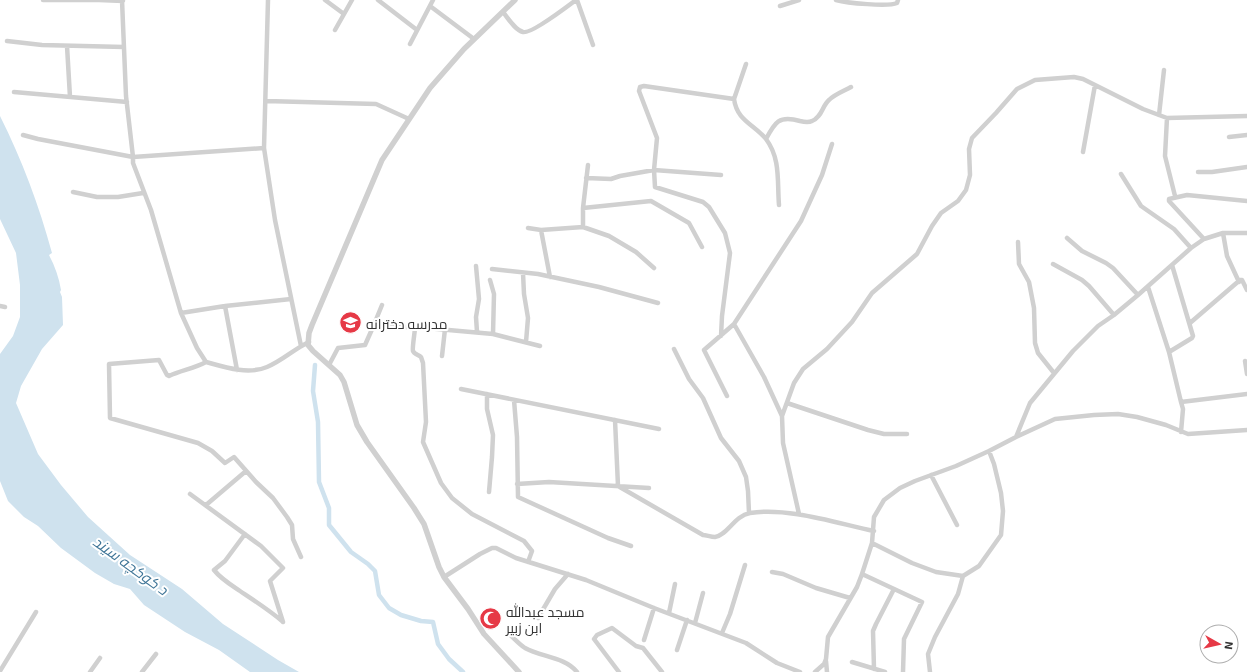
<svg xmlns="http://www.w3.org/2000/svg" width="1247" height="672" font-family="'Exo 2',Cairo,sans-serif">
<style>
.water{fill:#cfe2ee}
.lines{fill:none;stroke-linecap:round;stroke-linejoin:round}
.canal{stroke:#cfe2ee;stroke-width:4.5}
.minor{stroke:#d0d0d0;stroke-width:4.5}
.tertiary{stroke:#d0d0d0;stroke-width:5.5}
.labels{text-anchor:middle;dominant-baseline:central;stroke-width:4;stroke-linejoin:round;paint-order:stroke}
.poi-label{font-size:14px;fill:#333;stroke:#fff;text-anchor:start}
.water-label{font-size:15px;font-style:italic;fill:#3f7597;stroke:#fff}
</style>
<rect width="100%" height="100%" fill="#fff"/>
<path class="water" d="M0 116C22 160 39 205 52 253L49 255C55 266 59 278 61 290L60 292 62 297 63 325 42 349 21 386 16 403 38 454 61 485 88 517 130 555 182 589 223 624 278 660 299 672H250L219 650 185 632 144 605 130 589 114 584 95 573 61 548 38 526 24 517 8 501 0 481V354L13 336 20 317V285L16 253 0 219Z"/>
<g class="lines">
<path class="canal" d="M315 365 313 391 318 422 319 482 329 508V525L351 552 368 564 375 571 379 595 389 608 401 615 421 621 433 622 438 644 449 659 463 672"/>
<path class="minor" d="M43 0H99
M99 0 123 1
M122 0 126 96 133 157V163L151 210 181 313 197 348 206 362C224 367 248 375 267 367 282 361 294 349 309 342
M268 0 264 148 275 220 301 346
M325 0 344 14
M378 0 417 30
M577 0 593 45
M836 0C847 3 888 7 897 3L898 0
M430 6 474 39
M780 6 799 0
M503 12C508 18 515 30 523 32 530 35 568 6 576 0
M335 30 352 0
M7 41 42 45 124 47
M410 44 433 0
M67 46 70 97
M746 64 734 99C737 121 754 124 766 139 781 159 777 182 779 205
M14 92 127 102
M266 101 376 104 409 119
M1159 115 1164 70
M1167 118 1165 156 1175 196
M23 135 38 139 133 157 264 148
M1229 137 1247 135
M766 139C775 122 779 115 800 121 804 122 808 123 812 121 822 117 822 106 829 100 835 94 844 91 851 87
M1083 152 1095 85
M1198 172H1212L1247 167
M1121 174 1141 206 1174 229 1191 248
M586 178 611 179 620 176 654 170 721 175
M73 192 97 197H118L143 193
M583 208 651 201 689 223 702 247
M583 227V208L588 165
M528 228 541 230 583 227 609 236 636 252 654 268
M541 230 550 277
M1223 233 1227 256 1239 282
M1067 238 1082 251 1106 263 1113 268 1138 295
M1204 239 1169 201V199L1187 195 1247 201
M1018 242 1019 264 1029 282 1034 308 1035 343 1038 353 1054 373
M1053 264 1082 280 1089 286 1114 315
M476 266 479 299 476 317 477 332
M492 269 538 274 599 287 658 303
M523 273 524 294 528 318 526 342
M490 280 494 294 493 334
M1148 287 1169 352 1181 402 1183 409 1181 432
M0 306 5 307
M225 306 237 370
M181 313 225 306 291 299
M1190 323 1240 280H1242L1247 290
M734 324 764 377 782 416
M373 327 382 305
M415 327 493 334 540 346
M721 336 722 316 730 253 725 233 709 207 703 202 655 187 654 170 657 138 639 91 640 87 644 86 734 99
M674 349 689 379 703 398 721 438 739 461 746 477 748 491 749 513
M1169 352 1192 338 1193 336 1172 265
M442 356 445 329
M1245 361 1247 374
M206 362C193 369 182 370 169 376L167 375 159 360 109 364 110 418 198 443 212 451 225 463 234 457 256 482 273 498 287 517 292 525 293 539 301 557
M329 365 338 348 365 345 373 327H415C415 332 412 348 413 351 414 354 419 355 421 357L423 363 426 422 423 442 441 483 452 498 472 514 524 541 532 551 528 562
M461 389 659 429
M487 394V409L493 435 492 457 489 492
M727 396 704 350 734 324 801 221 822 175 832 144
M514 400 517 437 518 497 608 538 631 546
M1181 402 1247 394
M787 403 868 430 884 434H907
M615 420 618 486 703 535C706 535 711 537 715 537 728 535 734 516 750 513 788 507 836 523 874 531
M1016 437 1030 403 1073 351 1098 326 1114 315 1138 295 1191 248 1204 239 1223 233H1247
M989 451 1016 437 1055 419 1094 415 1118 414 1137 417 1166 425 1188 434 1247 430
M931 475 957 525
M517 484 549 482 649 488
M190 494 261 546 283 568 270 581 283 622
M206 505 246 471
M799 514 783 443 782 416 794 383 803 369 827 349 852 322 872 293 917 254 932 226 941 213 958 201 966 190 970 175 969 149 972 138 996 113 1017 89 1035 80 1074 77 1083 79 1143 109 1167 118 1247 116
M245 534 225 561 214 570C221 579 231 585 240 591 255 601 269 610 282 621
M872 543 912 563 936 572 963 576
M772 572 783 574 816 588 850 598
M862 574 922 602 904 639 903 672
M444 577 480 554 492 548H496L516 558 586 580 654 608 746 643 777 663 800 672
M669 613 675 584
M538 618 555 589 568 574
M695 623 703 593
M508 633C514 638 519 644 525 648 541 657 565 657 577 672
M722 633 730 614 745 565
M644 640 654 608
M677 650 687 620
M826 661 827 672
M852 662 885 672
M874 669 873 631 876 624 894 589
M0 671 36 612
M90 672 100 658
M142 672 156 654
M619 672 594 639 597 635 612 628 636 646 643 648 662 672
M815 672 824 664 826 659 828 637 857 587 862 574 872 543 874 517 884 500 900 488 915 481 956 466 989 451 994 464 1001 493 1003 511 1001 535 979 566 963 576 958 594 935 637 928 654 930 672"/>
<path class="tertiary" d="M515 0 464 49 430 88 382 160 312 325 309 333 308 345 313 351 340 375 344 382 357 425 367 442 414 508 424 524 439 567 444 577 468 609 484 634 519 672"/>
</g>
<defs>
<symbol id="school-disc" viewBox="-11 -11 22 22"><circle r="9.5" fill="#e63946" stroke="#fff"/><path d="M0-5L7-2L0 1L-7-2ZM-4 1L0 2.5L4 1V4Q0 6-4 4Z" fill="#fff"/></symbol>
<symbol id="mosque-disc" viewBox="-11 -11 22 22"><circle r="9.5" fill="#e63946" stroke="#fff"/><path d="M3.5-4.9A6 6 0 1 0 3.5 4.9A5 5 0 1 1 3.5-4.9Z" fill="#fff"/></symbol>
</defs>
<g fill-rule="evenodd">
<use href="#school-disc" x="338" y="310" width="25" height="25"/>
<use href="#mosque-disc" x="478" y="606" width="25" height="25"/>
</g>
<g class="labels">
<g class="poi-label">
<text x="366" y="323">مدرسه دخترانه</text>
<text x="506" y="611">مسجد عبدالله<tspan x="506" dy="16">ابن زبیر</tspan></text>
</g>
<g class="water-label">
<text transform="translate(131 565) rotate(36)">د کوکچه سیند</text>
</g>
</g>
<g transform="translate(1219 644) rotate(98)"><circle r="19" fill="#ffffff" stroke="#adadad"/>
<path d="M0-3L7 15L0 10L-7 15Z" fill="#e63946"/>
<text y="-6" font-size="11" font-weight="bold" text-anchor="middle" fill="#333333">N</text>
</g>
</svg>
